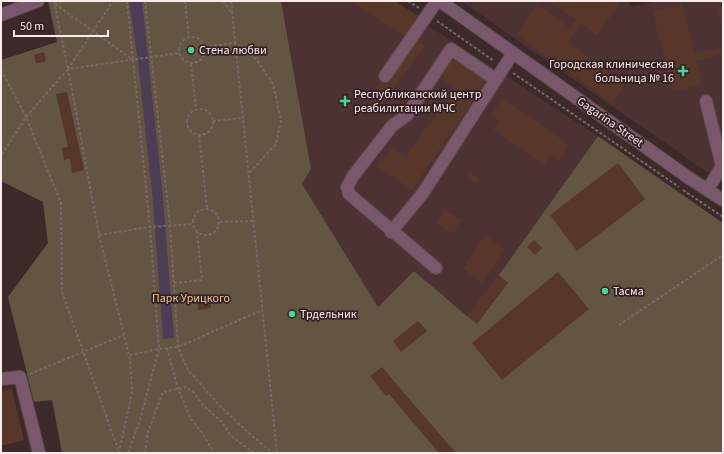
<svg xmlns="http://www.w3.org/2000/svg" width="724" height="454" font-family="'Source Sans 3',sans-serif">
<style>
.built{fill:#4d3234}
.green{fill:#645542}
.water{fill:#4e3b56}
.building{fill:#56372a}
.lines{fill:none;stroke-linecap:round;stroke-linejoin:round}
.minor-casing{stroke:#5b4849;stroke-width:14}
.path{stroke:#796768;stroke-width:2;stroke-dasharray:3 2;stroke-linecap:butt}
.minor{stroke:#78586a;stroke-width:12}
.poi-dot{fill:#49d49c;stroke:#331f21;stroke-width:1.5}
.labels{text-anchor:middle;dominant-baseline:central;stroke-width:3.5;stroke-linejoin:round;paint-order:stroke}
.poi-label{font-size:12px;fill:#faecec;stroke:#331f21;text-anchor:start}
.street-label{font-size:12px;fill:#faecec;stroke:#331f21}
.park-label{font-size:12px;fill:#f1ca97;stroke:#331f21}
</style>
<rect width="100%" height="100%" fill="#3d292a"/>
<path class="built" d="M281 1H395L439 33 598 136 499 275 467 316 414 271 378 307 302 184 311 169Z
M461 1H628L631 7 657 1H723V183Z"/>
<path class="green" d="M48 1H281L311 169 302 184 378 307 414 271 467 316 499 275 598 136 723 223V453H62L52 400 34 402 8 297 48 243 43 202 1 181V60L57 42Z"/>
<path class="water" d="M129 1H142L163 198 174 338 163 339 153 202 138 61Z"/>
<path class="building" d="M351 1H395L423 19 410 39Z
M550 1H618L620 3 597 35 581 24 568 42 625 84 612 103 516 34 538 4 570 28 576 20Z
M682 4 694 54 723 47V54L696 61 702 84 673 92 653 11Z
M723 7V25L722 26 718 8Z
M416 39 425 46 378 110 369 103 379 89 376 87Z
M44 52 46 61 36 64 34 55Z
M452 57 487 80 412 190 377 166 391 146 406 157 454 88 438 77Z
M67 92 84 170 72 173 70 159 64 160 62 148 68 147 56 94Z
M502 99 570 145 559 161 551 156 545 165 493 129 499 120 491 115Z
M618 163 645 199 577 251 550 215Z
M471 173 480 179 477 183 468 176Z
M444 210 461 220 453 234 436 224Z
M485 235 506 249 483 283 463 269Z
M534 240 542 248 535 255 527 247Z
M558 272 589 309 502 380 472 343Z
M499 275 508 283 477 324 467 316Z
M210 297 211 308 198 310 197 298Z
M418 321 427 331 401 352 393 341Z
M382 367 398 386 456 453H439L389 394 386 396 370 376Z
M12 389 24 440 1 446V391Z"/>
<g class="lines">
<defs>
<path id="minor" d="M440 1 689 178 723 200
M1 15 38 1
M385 76 437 1
M706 101 722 166 708 189
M391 232 423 193 513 53
M436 268 349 194 347 187 353 176 392 126 407 115 451 49 495 79
M1 379 20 377 39 453"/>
</defs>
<use href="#minor" class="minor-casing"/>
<path class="path" d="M54 1 68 69 26 117 61 203 62 292 119 452
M127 1 150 227 159 349 140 420 128 453
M145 1 170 225 178 347 188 370 221 407 252 436 273 453
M185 1 189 37
M223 1 232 13
M231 1 277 453
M408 1 419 8
M54 4 63 1
M55 4 133 60
M437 21 494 61
M179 50a13 13 0 1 1 26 0a13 13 0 1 1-26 0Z
M204 47 235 43 256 59 273 84 281 120 276 144 249 173
M191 64 196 109
M68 69 113 1
M1 70 26 117 1 156
M513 73 679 187
M187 122a13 13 0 1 1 26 0a13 13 0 1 1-26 0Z
M213 121 243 118
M199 135 207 208
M683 190 723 217
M193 222a13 13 0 1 1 26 0a13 13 0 1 1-26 0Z
M220 222 253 221
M99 235 150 227 193 224
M174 283 202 280 197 231
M619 325 723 255
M167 348 178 389 191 419 203 434 214 453
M130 355 159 349 178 347 262 310
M30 374 124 335
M119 453 132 392 130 359 99 235 68 69 179 53
M145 453 148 432 163 392 186 387 193 392 203 405 221 421 231 436 254 453"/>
<use href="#minor" class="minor"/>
</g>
<g class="poi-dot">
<circle cx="191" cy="50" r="4"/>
<path d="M681 65h4v4h4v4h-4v4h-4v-4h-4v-4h4z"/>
<path d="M343 95h4v4h4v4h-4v4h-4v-4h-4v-4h4z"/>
<circle cx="605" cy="291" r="4"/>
<circle cx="292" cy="314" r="4"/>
</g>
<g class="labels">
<g class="poi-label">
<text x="199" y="50">Стена любви</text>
<text x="674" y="64" text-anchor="end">Городская клиническая<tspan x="674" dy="14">больница № 16</tspan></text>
<text x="354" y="94">Республиканский центр<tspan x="354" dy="14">реабилитации МЧС</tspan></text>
<text x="613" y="291">Тасма</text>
<text x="300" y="314">Трдельник</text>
</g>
<g class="street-label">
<text transform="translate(610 122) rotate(35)">Gagarina Street</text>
</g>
<g class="park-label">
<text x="191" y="298">Парк Урицкого</text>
</g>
</g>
<rect width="724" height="454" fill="none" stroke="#faecec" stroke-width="4"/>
<path d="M14 30v6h94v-6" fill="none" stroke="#faecec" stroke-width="2"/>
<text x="20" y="30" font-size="12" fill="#faecec" stroke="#331f21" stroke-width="3" paint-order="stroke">50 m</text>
</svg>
